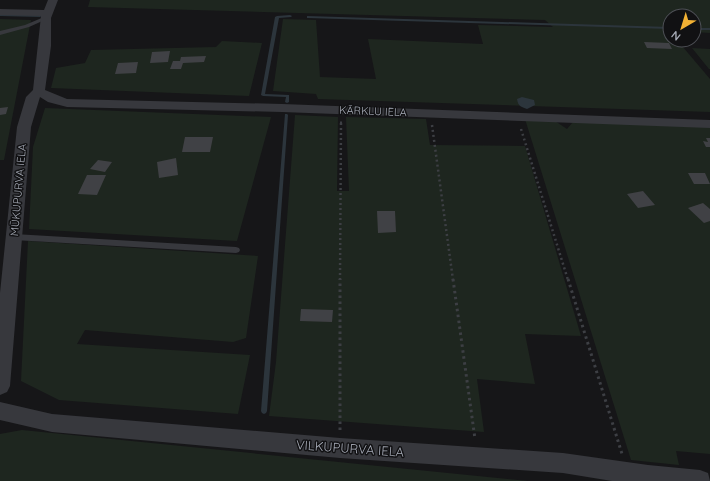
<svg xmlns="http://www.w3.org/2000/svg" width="710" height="481" font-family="Quicksand,sans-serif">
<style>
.green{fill:#1e261f}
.water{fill:#2c353c}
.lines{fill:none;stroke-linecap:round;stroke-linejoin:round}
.stream{fill:#2c353c;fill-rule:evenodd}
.building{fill:#404145}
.path-far2{stroke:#3d3f44;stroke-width:2;stroke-dasharray:1.5 2;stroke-linecap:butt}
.path-far1{stroke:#3d3f44;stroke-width:2.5;stroke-dasharray:2 3;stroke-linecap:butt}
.path{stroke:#3d3f44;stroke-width:3;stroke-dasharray:2.5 3.5;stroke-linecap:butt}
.lane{fill:#37383d;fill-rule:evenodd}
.street{fill:#37383d;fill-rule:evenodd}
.labels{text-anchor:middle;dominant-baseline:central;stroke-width:3;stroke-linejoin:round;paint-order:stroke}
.street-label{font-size:11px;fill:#a8adb8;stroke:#111113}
.near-street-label{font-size:13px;fill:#a8adb8;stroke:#111113}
</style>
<rect width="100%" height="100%" fill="#161618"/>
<path class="green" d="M90 0H710V33L694 32V16H670V40H677L710 79V112L318 99 316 94 273 91 283 19 316 20 320 77 376 79 368 39 483 44 478 25 553 27 545 20 88 7Z
M0 19 31 20 4 160H0Z
M222 41 262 43 249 96 51 88 56 68 85 63 91 50 216 47Z
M692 48 710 49V69H709Z
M45 108 271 117 237 241 29 229 33 147Z
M295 115 338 117 337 191H349L346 117 426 119 430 145 525 146 581 336 525 334 535 384 477 379 484 432 269 416 276 362Z
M525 119 555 121 567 129 573 122 710 127V454L676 451 679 465 631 460Z
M28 241 258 256 246 338 233 342 85 330 77 344 250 355 238 414 59 400 21 381Z
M22 430 528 481H0V434Z"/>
<path class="water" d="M522 97 534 100 535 105 527 109C521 107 518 106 517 99Z"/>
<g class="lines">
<path class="stream" d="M0 14 40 15 42 16 40 17 0 16Z
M290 15 292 16 291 17 279 18 265 94 289 95V102L287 103 285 102 286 97 263 96 261 95 275 17 277 16Z
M307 16 670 27V29L308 18H307Z
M694 28H710V30H694Z
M285 114H287L288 115 267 411 266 413 264 414 262 413 261 411Z"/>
</g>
<path class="building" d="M644 42 669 43 672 49 647 48Z
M170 51 168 62 150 63 152 52Z
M206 56 204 62 183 63 181 69H170L173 61H180L181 57Z
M138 62 136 73 115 74 118 63Z
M8 107 6 114 0 115V108Z
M185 137H213L210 152H182Z
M706 138H710V147H706L703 141 708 142Z
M176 158 178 175 159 178 157 162Z
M98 160 112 162 105 172 90 169Z
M688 173H705L710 184H694Z
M87 175H106L97 195 78 194Z
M643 191 655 205 638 208 627 194Z
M703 203 710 209V221L704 223 688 208Z
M377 211H395L396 232 378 233Z
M301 309 333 310 332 322 300 321Z"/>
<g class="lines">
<path class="path-far2" d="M341 123V121"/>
<path class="path-far1" d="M432 125 453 280
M521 129 568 280
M340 280 341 122"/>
<path class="path" d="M453 279 475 439
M568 279 622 454
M340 430V279"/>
<path class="lane" d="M44 17 49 18 29 27 0 35V31L25 25Z
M14 234 236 247 239 248 240 250 239 252 236 253 14 240 10 237Z"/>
<path class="street" d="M48 0H58L51 18V46L45 90 67 99 282 104 710 120V128L282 112 67 107 48 102 40 97 31 127 10 386 7 392 0 395V293L17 127 26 97 33 90 41 16 0 15V9L44 10Z
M0 402 52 414 340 438 563 453 648 465 700 470 708 473 710 481H612L563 473 340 458 52 432 0 420Z"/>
</g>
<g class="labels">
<g class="street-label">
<text transform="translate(373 111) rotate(2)">KĀRKLU IELA</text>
<text transform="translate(18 190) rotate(-85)">MŪKUPURVA IELA</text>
</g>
<g class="near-street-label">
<text transform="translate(350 448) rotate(4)">VILKUPURVA IELA</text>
</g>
</g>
<g transform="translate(682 28) rotate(218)"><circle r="19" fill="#111113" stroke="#4d4f55"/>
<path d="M0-3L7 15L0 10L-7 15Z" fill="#f2b134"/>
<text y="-6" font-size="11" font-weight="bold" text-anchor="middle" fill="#a8adb8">N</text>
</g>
</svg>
